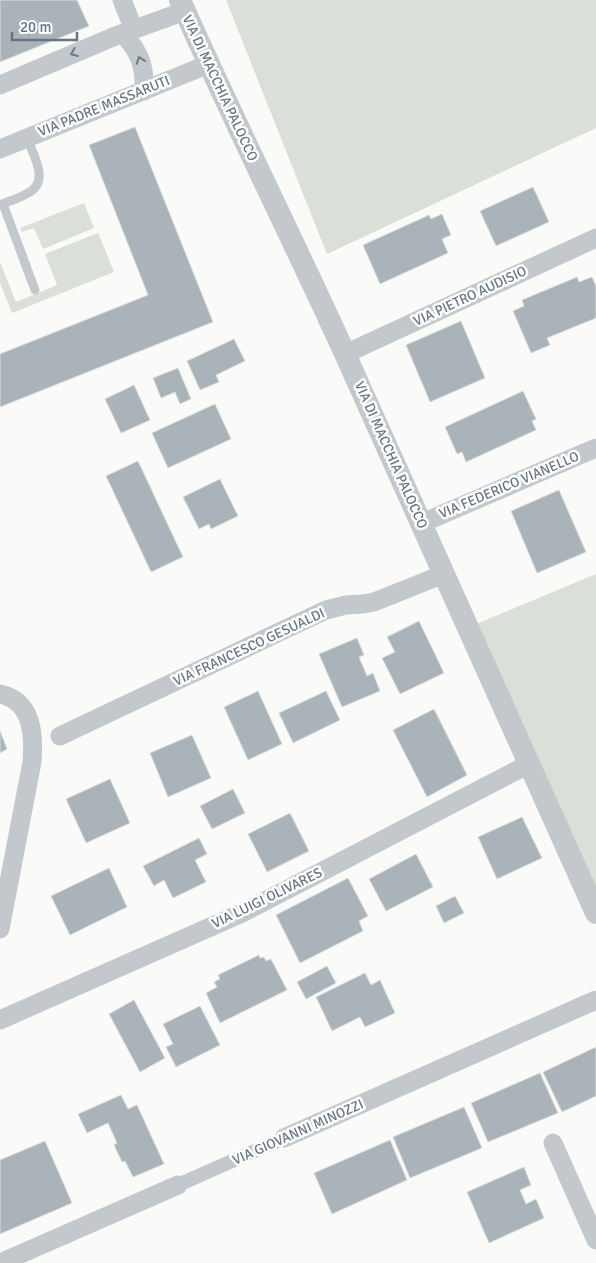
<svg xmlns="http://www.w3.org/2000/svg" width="596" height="1263" font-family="Signika,sans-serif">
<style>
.green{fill:#dadfd7}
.building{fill:#aab3b9;stroke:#dcdcda}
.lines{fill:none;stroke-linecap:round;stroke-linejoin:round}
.service{stroke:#c3c8cc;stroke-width:9}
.pedestrian{stroke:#c3c8cc;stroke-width:14}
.minor{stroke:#c3c8cc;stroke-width:19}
.tertiary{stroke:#c3c8cc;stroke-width:22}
.oneway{stroke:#6a7a87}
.labels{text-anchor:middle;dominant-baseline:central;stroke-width:5;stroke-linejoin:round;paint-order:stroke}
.street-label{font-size:14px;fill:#657683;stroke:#fff}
</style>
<rect width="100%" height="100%" fill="#fafaf8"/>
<path class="green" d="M226 0H596V128L327 254Z
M84 203 94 228 43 249 34 228 22 232 20 228Z
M98 233 114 272 12 313 0 283V262L16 302 57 285 45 254Z
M596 574V913L469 627Z"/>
<path class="building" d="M0 0H77L89 26 0 62Z
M135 127 213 322 0 407V354L148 295 89 145Z
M533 187 549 222 496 246 480 211Z
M442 214 451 235 442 239 448 253 380 284 363 245 429 215 431 219Z
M577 277 579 282 592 277 596 286V318L547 338 550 345 531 353 513 311 524 306 522 300Z
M461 321 485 378 430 402 406 345Z
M234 339 245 361 216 375 219 382 200 390 187 361Z
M178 368 191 399 180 404 175 392 161 398 153 378Z
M134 385 150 420 121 433 105 399Z
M523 391 536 419 532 421 536 430 466 462 462 452 457 454 445 427Z
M215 404 231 439 168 468 152 433Z
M138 461 183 557 151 572 106 476Z
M220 479 238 516 211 529 209 524 199 529 183 497Z
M559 490 586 552 537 573 511 511Z
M419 621 444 673 400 694 382 658 395 652 387 637Z
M357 638 364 655 359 657 367 676 373 673 380 691 342 707 319 654Z
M258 691 282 744 248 760 224 707Z
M326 691 340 720 293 743 279 713Z
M434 709 467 775 427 797 393 730Z
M0 731 7 749 0 753Z
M192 735 211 778 168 797 150 753Z
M110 779 130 823 86 843 66 799Z
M233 789 245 813 212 829 200 806Z
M290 813 309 851 267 872 248 834Z
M522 817 542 858 497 879 478 837Z
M199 838 207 854 195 860 206 882 173 898 164 880 154 886 143 866Z
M416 854 433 887 386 911 369 879Z
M109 868 127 907 70 935 51 896Z
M348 878 368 916 359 921 363 931 300 963 276 915Z
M455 896 464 913 444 923 436 906Z
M259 955 260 958 264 957 266 961 271 959 287 990 220 1023 206 993 217 987 214 982 220 979 218 975Z
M327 966 336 983 306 999 297 982Z
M365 973 371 985 380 980 395 1013 365 1027 360 1017 332 1031 316 997Z
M134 1000 165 1058 140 1072 109 1014Z
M200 1006 220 1045 176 1067 166 1047 173 1044 163 1024Z
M596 1047V1096L562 1112 543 1072Z
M540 1073 558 1113 488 1142 471 1103Z
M121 1095 128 1109 137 1105 164 1164 133 1177 125 1161 122 1162 114 1145 117 1143 108 1123 87 1133 78 1114Z
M464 1107 482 1148 410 1178 393 1137Z
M390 1140 407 1180 332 1214 314 1173Z
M45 1141 72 1203 0 1234V1160Z
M524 1167 531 1185 520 1190 526 1204 536 1199 544 1218 489 1243 467 1192Z"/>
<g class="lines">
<path class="service" d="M3 204 35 290
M0 205C9 201 18 199 26 194 51 183 34 157 27 138"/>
<path class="pedestrian" d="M178 1185 284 1138"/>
<path class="minor" d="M122 0 134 30
M123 34C140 52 145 66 144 91
M0 85 113 37 185 11
M0 149 209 64
M345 354 596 238
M422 523 596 448
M0 694C33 701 34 735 32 762L0 929
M60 736 326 610 346 605 363 604 374 602 444 574
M0 1020 242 913 529 764
M284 1138 596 1000
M553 1143 596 1240
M0 1263 178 1185"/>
<path class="tertiary" d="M180 0C233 120 292 237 346 356 430 542 512 728 596 913"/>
</g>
<defs><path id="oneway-chevron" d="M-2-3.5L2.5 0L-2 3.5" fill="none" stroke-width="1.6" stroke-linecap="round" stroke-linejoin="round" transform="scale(1.25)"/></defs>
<g class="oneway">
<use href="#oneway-chevron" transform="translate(74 53) rotate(157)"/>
<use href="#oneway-chevron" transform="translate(140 60) rotate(-110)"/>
</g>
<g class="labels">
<g class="street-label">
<text transform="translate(220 88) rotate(65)">VIA DI MACCHIA PALOCCO</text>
<text transform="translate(104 106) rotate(-22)">VIA PADRE MASSARUTI</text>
<text transform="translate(470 296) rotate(-25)">VIA PIETRO AUDISIO</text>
<text transform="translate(391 455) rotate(66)">VIA DI MACCHIA PALOCCO</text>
<text transform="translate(509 485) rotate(-23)">VIA FEDERICO VIANELLO</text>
<text transform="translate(249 647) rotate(-25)">VIA FRANCESCO GESUALDI</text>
<text transform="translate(267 898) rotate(-26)">VIA LUIGI OLIVARES</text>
<text transform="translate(298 1132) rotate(-24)">VIA GIOVANNI MINOZZI</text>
</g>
</g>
<path d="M12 32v8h65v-8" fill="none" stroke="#657683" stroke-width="2.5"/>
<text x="20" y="32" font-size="15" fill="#657683" stroke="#ffffff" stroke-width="4" paint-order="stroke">20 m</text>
</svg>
